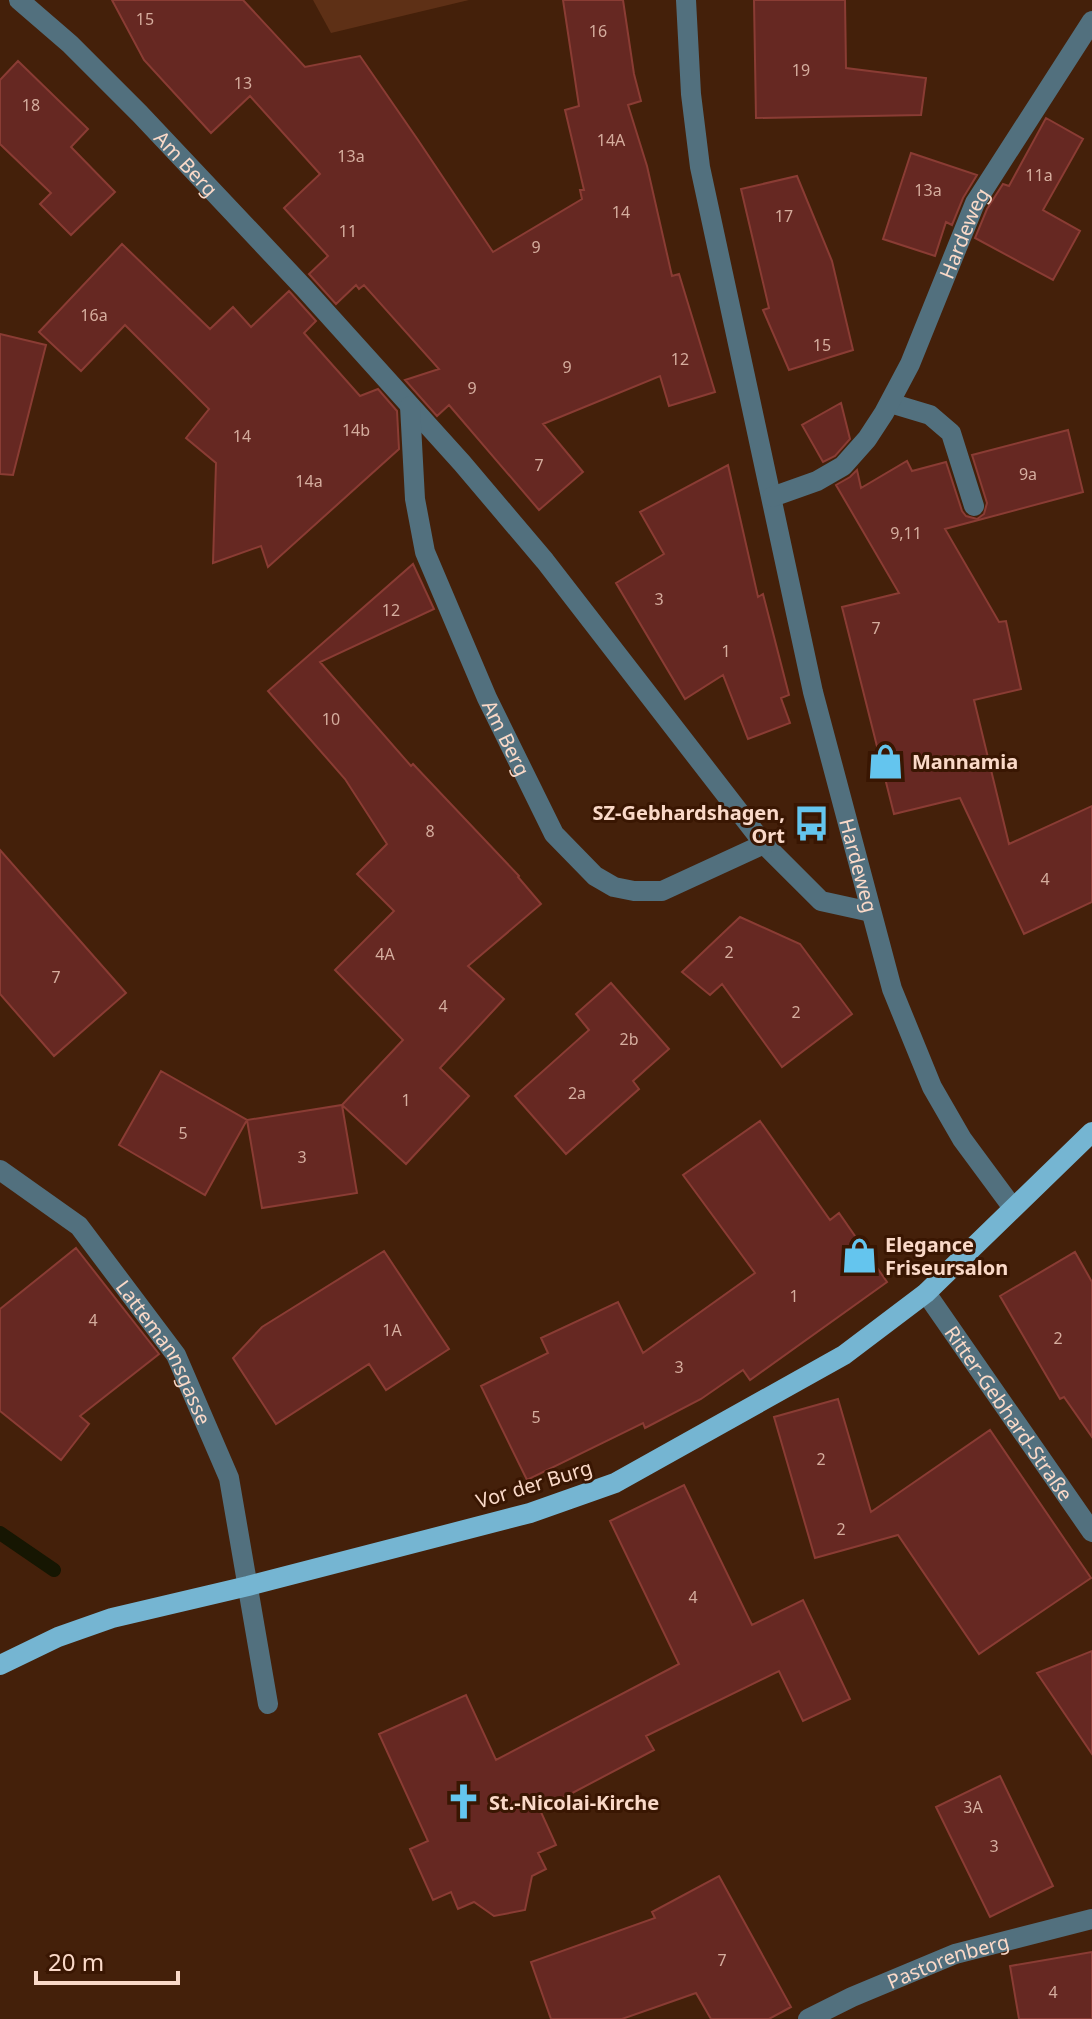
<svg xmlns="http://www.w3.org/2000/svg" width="1092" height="2019" font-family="'Noto Sans',sans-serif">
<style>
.green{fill:#5e3016}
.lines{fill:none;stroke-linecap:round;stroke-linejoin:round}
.stream{stroke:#161602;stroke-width:14}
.building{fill:#662822;stroke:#8a3c34;stroke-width:2}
.minor{stroke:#52707e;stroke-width:20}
.major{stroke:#75b5d2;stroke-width:20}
.labels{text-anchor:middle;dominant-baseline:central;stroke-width:6;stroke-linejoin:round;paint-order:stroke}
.number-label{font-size:16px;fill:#d5ad9e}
.street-label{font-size:20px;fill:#fad9c8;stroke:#391602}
.poi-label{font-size:20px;font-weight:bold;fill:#fad9c8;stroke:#391602;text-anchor:start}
</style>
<rect width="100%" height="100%" fill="#44200a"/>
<path class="green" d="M313 0H469L331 33Z"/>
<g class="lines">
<path class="stream" d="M0 1533 54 1570"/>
</g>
<path class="building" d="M112 0H243L305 67 360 56 418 140 493 252 582 199 580 190H584L565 110 579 106 563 0H623L634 74 641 101 628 105 647 166 672 276 679 274 715 392 669 406 660 376 543 424 583 472 539 510 449 405 437 416 405 380 439 369 364 285 359 289 356 285 336 304 309 274 328 256 284 208 320 174 250 96 211 133 144 60Z
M754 0H845L846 68 926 78 921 115 756 118Z
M18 61 88 129 71 147 115 192 71 235 40 204 51 193 0 144V80Z
M1046 118 1083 139 1043 210 1080 231 1053 280 975 238 987 209 1003 184 1009 186Z
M911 153 977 175 963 198 952 225 946 222 935 256 883 239Z
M797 176 832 261 853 350 789 370 763 310 769 308 741 189Z
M122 244 210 329 233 307 251 327 289 291 316 321 304 333 360 396 378 389 397 411 399 449 268 567 261 546 213 563 216 463 186 438 209 409 125 325 81 371 39 332Z
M0 334 46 345 13 475 0 474Z
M841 403 850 439 835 456 823 462 802 425Z
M1068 430 1083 492 945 529 999 622 1006 621 1021 689 974 700 1009 844 1092 806V902L1024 934 960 798 894 814 842 607 899 593 836 485 850 477 857 470 861 488 907 461 912 471 946 462 962 511 966 516 977 519 984 514 987 503 972 455Z
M728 465 758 597 763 594 789 695 781 698 790 723 748 739 723 675 685 699 616 583 664 554 640 512Z
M413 564 434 609 320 662 411 766 413 764 519 876 518 877 541 904 468 966 504 999 440 1068 469 1096 406 1164 342 1105 403 1040 335 970 394 911 357 874 387 844 345 779 268 691Z
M0 850 126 993 54 1056 0 994Z
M740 917 800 944 852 1014 782 1067 722 984 710 995 682 972Z
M611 983 669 1049 633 1081 639 1089 566 1154 515 1096 589 1030 576 1014Z
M161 1071 247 1120 205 1195 119 1145Z
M342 1105 357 1193 262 1208 247 1120Z
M760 1121 830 1220 839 1213 887 1282 750 1380 743 1370 701 1399 645 1428 643 1423 527 1480 481 1386 548 1353 541 1338 618 1302 643 1353 755 1273 683 1175Z
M76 1248 159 1354 80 1416 89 1424 61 1460 0 1411V1309Z
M384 1251 449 1349 386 1390 369 1364 276 1424 233 1358 262 1327Z
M1075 1252 1092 1282V1437L1064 1397 1060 1399 1000 1296Z
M838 1399 871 1512 990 1430 1091 1578 979 1654 898 1535 815 1558 774 1417Z
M684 1485 752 1625 803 1600 850 1699 803 1721 779 1671 646 1736 654 1750 540 1810 556 1845 538 1853 546 1869 532 1876 525 1910 494 1916 474 1902 458 1909 451 1892 433 1900 410 1849 428 1841 379 1734 466 1695 496 1760 679 1664 610 1521Z
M1092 1651V1754L1037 1673Z
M1000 1776 1053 1886 990 1917 936 1807Z
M719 1876 791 2007 769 2019H711L696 1993 622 2019H551L531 1962 655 1918 652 1912Z
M1092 1952V2019H1019L1010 1966Z"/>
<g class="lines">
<g class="minor">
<path id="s1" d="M19 0 70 44 140 114 305 289 462 463 545 561 764 844 821 901 871 912"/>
<path id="s2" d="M686 0 691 94 700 167 813 692 892 989 932 1087 962 1139 1013 1208"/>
<path d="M890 403 930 415 951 433 974 506"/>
<path id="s3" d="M410 406 415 499 425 552 487 698 554 834 595 876 614 887 634 891H662L764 844"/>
<path id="s4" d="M772 497 817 481 843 466 867 439 884 413 910 364 975 203 1092 21"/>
<path id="s5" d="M0 1170 79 1226 176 1355 229 1478 268 1704"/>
<path id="s6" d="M926 1293 1092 1532"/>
<path id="s7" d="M808 2019 852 1997 955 1954 1092 1919"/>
</g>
<path class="major" d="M0 1665 58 1637 112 1618 248 1586 530 1513 615 1483 844 1355 926 1293 1092 1132"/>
</g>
<defs>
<symbol id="shop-bare" viewBox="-9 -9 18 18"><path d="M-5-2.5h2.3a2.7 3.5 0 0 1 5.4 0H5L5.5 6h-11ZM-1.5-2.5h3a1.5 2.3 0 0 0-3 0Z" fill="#64c5ee" stroke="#391602" stroke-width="2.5" paint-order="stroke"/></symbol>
<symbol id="bus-bare" viewBox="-9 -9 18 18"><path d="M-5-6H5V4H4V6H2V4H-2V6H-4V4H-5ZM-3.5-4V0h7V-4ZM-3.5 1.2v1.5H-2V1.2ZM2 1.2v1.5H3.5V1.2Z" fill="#64c5ee" stroke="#391602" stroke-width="2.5" paint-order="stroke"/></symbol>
<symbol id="church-bare" viewBox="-9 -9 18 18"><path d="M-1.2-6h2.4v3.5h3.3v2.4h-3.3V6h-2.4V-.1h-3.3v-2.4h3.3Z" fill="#64c5ee" stroke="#391602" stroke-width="2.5" paint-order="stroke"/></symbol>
</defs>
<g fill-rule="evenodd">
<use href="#shop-bare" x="860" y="736" width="51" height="51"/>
<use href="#bus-bare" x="786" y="798" width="51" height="51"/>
<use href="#shop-bare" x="834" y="1230" width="51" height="51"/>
<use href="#church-bare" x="438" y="1776" width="51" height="51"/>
</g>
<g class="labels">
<g class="number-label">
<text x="145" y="19">15</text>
<text x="598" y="31">16</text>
<text x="801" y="70">19</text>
<text x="243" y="83">13</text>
<text x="31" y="105">18</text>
<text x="611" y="140">14A</text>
<text x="351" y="156">13a</text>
<text x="1039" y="175">11a</text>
<text x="928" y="190">13a</text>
<text x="621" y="212">14</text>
<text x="784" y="216">17</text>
<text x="348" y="231">11</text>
<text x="536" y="247">9</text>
<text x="94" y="315">16a</text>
<text x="822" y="345">15</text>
<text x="680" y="359">12</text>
<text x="567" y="367">9</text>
<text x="472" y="388">9</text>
<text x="356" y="430">14b</text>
<text x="242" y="436">14</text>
<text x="539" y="465">7</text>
<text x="1028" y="474">9a</text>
<text x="309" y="481">14a</text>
<text x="906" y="533">9,11</text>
<text x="659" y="599">3</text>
<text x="391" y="610">12</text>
<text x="876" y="628">7</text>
<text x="726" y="651">1</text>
<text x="331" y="719">10</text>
<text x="430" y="831">8</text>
<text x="1045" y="879">4</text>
<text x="729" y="952">2</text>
<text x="385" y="954">4A</text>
<text x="56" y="977">7</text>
<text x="443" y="1006">4</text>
<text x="796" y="1012">2</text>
<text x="629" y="1039">2b</text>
<text x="577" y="1093">2a</text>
<text x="406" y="1100">1</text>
<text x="183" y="1133">5</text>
<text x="302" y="1157">3</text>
<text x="794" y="1296">1</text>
<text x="93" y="1320">4</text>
<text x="392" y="1330">1A</text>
<text x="1058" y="1338">2</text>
<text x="679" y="1367">3</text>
<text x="536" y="1417">5</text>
<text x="821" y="1459">2</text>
<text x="841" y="1529">2</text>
<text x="693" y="1597">4</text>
<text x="973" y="1807">3A</text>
<text x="994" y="1846">3</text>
<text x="722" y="1960">7</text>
<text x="1053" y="1992">4</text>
</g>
<g class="street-label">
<text stroke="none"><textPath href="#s1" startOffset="234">Am Berg</textPath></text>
<text stroke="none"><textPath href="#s4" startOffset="342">Hardeweg</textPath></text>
<text stroke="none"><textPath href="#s3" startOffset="350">Am Berg</textPath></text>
<text stroke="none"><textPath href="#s2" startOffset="884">Hardeweg</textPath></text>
<text stroke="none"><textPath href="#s5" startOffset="250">Lattemannsgasse</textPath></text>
<text stroke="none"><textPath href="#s6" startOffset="146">Ritter-Gebhard-Straße</textPath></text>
<text transform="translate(534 1484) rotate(-17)">Vor der Burg</text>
<text stroke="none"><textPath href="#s7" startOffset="152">Pastorenberg</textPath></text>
</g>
<g class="poi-label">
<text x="912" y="761">Mannamia</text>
<text x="785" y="812" text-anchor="end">SZ-Gebhardshagen,<tspan x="785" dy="23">Ort</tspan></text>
<text x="885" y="1244">Elegance<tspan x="885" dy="23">Friseursalon</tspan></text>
<text x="489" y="1802">St.-Nicolai-Kirche</text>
</g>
</g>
<path d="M36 1971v12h142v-12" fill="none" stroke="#fad9c8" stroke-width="4"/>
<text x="48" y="1971" font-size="24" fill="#fad9c8" stroke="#391602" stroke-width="6" paint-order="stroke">20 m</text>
</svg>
